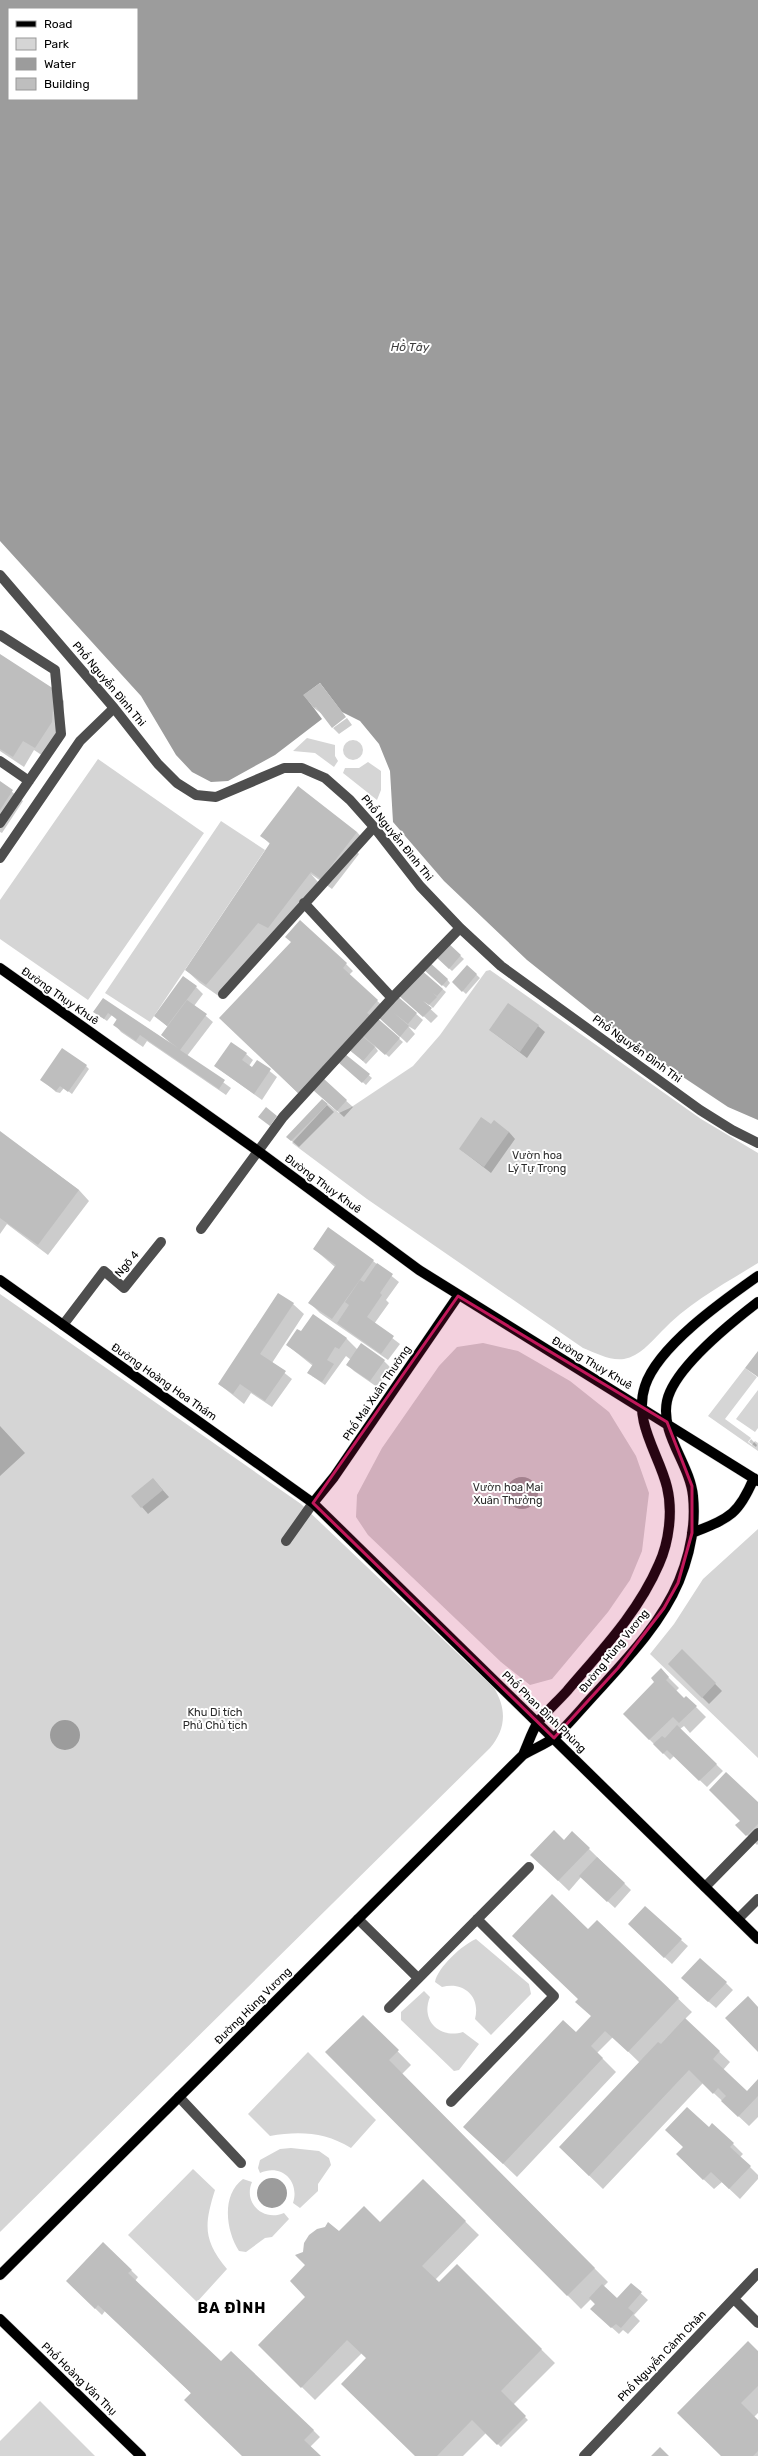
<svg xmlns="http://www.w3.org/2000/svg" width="758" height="2456" font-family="Rubik,sans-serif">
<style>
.green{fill:#d5d5d5}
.water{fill:#9c9c9c;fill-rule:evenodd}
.shadow{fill:#0003}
.building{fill:#bebebe}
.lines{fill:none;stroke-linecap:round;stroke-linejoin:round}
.major-casing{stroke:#dbdbdb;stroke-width:11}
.minor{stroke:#4e4e4e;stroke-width:10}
.major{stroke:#000;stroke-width:10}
.marked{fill:#c2185b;fill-opacity:0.2;stroke:#c2185b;stroke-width:3;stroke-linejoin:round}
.labels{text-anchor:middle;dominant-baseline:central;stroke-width:4;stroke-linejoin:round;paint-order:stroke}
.street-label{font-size:11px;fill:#000;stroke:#fff}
.park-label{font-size:11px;fill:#2c2c2c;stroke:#fff}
.water-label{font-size:12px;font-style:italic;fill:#3d3d3d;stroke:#fff}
.district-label{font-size:15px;font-weight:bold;letter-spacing:1px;fill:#000;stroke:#fff}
</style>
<rect width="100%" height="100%" fill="#fff"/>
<path class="green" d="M307 738 335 745V756L338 761 334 767 315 753 293 751Z
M343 750a10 10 0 1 1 20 0a10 10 0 1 1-20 0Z
M98 759 204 833 88 1000 0 939V900Z
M368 762 381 771V790L377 800 343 773 345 768H359Z
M221 821 265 850 150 1022 105 993Z
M490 970 701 1119 758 1153V1263C724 1284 688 1303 661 1332 650 1343 640 1356 624 1359 610 1361 596 1353 583 1348L367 1199 292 1143 328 1104 339 1113 350 1108 413 1066 440 1035 486 971Z
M0 1294 301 1504 494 1688C507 1709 506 1729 490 1748L0 2232Z
M483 1343 518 1351 570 1381 609 1412 636 1456 649 1493 642 1551 630 1580 608 1612 552 1679 530 1685 501 1662 368 1535 356 1517 357 1495 382 1448 439 1366 457 1347Z
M745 1368 757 1377 725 1419 751 1438 748 1442 752 1445 755 1441 758 1443V1451L708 1416Z
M758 1390V1428L755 1432 736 1419Z
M758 1529V1758L650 1654 674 1624 703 1579Z
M476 1939 529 1984 531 1994 491 2035 475 2019C481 1996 463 1981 442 1987L435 1982C438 1967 462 1945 476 1939Z
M424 1991 430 1997C420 2021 440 2039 463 2032L479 2044 459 2070 454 2071 401 2020V2012Z
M308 2052 376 2120 351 2148C325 2132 299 2131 270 2136L248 2114Z
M291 2148 319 2151 329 2158 331 2165 318 2184V2191L300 2208 293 2203C300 2182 282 2163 260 2173L258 2168 260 2160 280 2149Z
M193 2169 215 2190C204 2225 203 2240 227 2269L197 2302 128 2235Z
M243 2179 252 2182C243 2203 263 2222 284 2213L289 2219 272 2237 265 2238 246 2252 239 2251C226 2231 221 2195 243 2179Z
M40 2401 95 2456H0V2441Z"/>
<path class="water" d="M0 0H758V1120L728 1107 626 1039 527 960 444 881 393 822 390 771 379 744 360 721 342 712 320 683 304 695 322 719 275 755 228 781 211 782 192 772 176 755 141 696 0 541ZM9 9H137V99H9Z
M506 1493a16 16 0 1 1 32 0a16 16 0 1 1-32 0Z
M50 1735a15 15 0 1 1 30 0a15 15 0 1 1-30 0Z
M257 2193a15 15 0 1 1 30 0a15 15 0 1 1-30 0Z"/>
<path class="shadow" d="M0 655 54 690 64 701 62 733 46 758 34 750 24 767 0 751Z
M320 684 345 716 332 726 322 714 314 708Z
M347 718 352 725 339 734 333 728Z
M0 782 23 801 2 833 0 832Z
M357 832 363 839 355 850 359 854 332 889 311 874 318 882 220 997 200 983 186 970 270 844 262 836Z
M447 944 464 959 452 971 436 956Z
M346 964 353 971 349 975 386 1009 396 996 423 1020 415 1030 408 1026 415 1034 407 1043 379 1017 375 1018 403 1042 389 1057 371 1041 378 1051 366 1064 351 1050 346 1055 372 1078 366 1085 340 1062 323 1080 353 1107 344 1117 314 1090 304 1099 221 1018Z
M467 966 480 978 466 994 453 982Z
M420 970 446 992 433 1008 412 990 411 991 438 1016 431 1023 406 1000Z
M426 971 447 979 450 983 446 988Z
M196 987 203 994 194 1006 213 1022 187 1056 231 1088 226 1095 147 1041 143 1047 121 1032 115 1025 118 1021 112 1015 107 1021 94 1012 103 999 170 1043 162 1035 168 1027 155 1015Z
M538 1026 545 1032 527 1058 490 1030Z
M246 1054 253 1060 249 1066 253 1068 257 1061 277 1077 262 1100 215 1066Z
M86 1066 89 1069 72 1094 64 1088 60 1093 56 1092 41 1079Z
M322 1100 334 1112 299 1147 287 1137Z
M491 1125 509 1132 515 1139 491 1173 460 1149Z
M0 1132 79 1190 89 1201 48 1255 7 1224 0 1234Z
M314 1249 373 1261 399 1282 386 1300 389 1303 374 1324 400 1344 388 1360 320 1313 310 1303 335 1267Z
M293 1304 304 1314 272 1363 292 1379 272 1407 251 1393 244 1404 219 1384Z
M313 1315 347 1339 358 1350 384 1361 391 1368 377 1387 354 1371 347 1364 351 1360 346 1356 325 1385 312 1376 313 1366 287 1345 301 1333Z
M0 1426 25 1453 0 1476Z
M751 1439 757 1445 756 1447 749 1442Z
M153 1479 169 1497 148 1514 142 1507Z
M682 1650 722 1691 709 1704 669 1664Z
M661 1670 679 1688 676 1691 684 1699 686 1697 706 1717 690 1733 684 1726 680 1729 723 1771 707 1787 674 1756 670 1760 624 1714 655 1682Z
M758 1804V1844L757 1845 737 1825Z
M564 1841 589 1849 631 1890 615 1908 581 1877 569 1891 542 1865Z
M597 1921 692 2012 685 2019 730 2062 723 2070 747 2092 758 2081V2117L749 2126 703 2083 603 2189 574 2161 640 2063 613 2037 597 2053 616 2072 517 2177 478 2140 580 2037 592 2017 579 1999 588 1930Z
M636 1931 681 1940 688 1946 672 1964Z
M726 1983 733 1990 716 2008 689 1985Z
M363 2016 411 2065 402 2074 608 2282 603 2287 617 2300 631 2284 648 2300 634 2315 640 2321 628 2334 623 2330 619 2334 599 2316 596 2305 591 2299 581 2309 327 2052Z
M709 2128 733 2144 743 2154 740 2157 758 2175V2179L740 2199 722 2182 714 2189 688 2165Z
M423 2180 479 2235 435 2280 439 2283 457 2266 555 2363 513 2405 528 2420 501 2447 486 2433 463 2456H416L367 2358 362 2353 315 2400 259 2345 307 2297 339 2233 380 2224Z
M103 2243 138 2277 135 2281 221 2363 313 2430 320 2437 310 2447 319 2456H243L192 2394 105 2311 102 2315 67 2281Z
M758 2352V2413L754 2417 758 2421V2456H722Z"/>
<path class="building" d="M0 654 54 689 52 722 35 748 23 741 13 757 0 749Z
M320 683 346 717 332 728 316 707 314 708 303 695Z
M0 781 13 790 0 810Z
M298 786 357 832 321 879 311 872 268 928 258 923 206 985 185 970 270 843 260 836Z
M300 920 347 963 343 968 378 1000 367 1013 370 1015 298 1093 219 1018 291 942 285 937Z
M447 942 461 955 449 969 435 956Z
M428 961 448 979 442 986 422 968Z
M467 965 477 974 462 992 452 982Z
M420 969 443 989 437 996 433 993 437 997 429 1005 423 1001 432 1008 423 1017 397 994Z
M183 976 197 986 167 1026 154 1016Z
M396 995 417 1013 408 1024 394 1013 409 1026 400 1037 378 1017Z
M103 998 178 1048 161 1035 187 1000 207 1014 180 1050 225 1080 219 1089 140 1035 136 1041 113 1025 117 1019 108 1013 104 1019 93 1012Z
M508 1003 539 1025 520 1052 489 1030Z
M376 1017 400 1038 385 1055 361 1034Z
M361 1035 375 1047 363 1061 348 1049Z
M231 1042 247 1053 242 1060 252 1067 257 1060 271 1069 254 1094 214 1066Z
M62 1048 87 1065 68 1092 60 1086 56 1091 40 1080Z
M345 1054 370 1074 362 1083 338 1062Z
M323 1078 347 1100 337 1111 313 1090Z
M322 1099 328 1104 291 1141 286 1137Z
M266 1107 277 1116 270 1126 258 1117Z
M481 1117 491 1124 494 1120 509 1132 484 1167 459 1149Z
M0 1131 79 1190 38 1245 0 1218Z
M328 1227 374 1260 332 1319 308 1303 336 1265 313 1249Z
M377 1263 393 1274 380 1293 382 1295 367 1317 394 1336 381 1354 337 1323 349 1305 345 1302 360 1280 364 1282Z
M278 1293 294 1303 260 1354 286 1371 265 1401 240 1384 233 1394 218 1384Z
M313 1314 347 1338 339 1349 335 1347 327 1360 334 1364 322 1382 307 1373 313 1364 286 1345 297 1329 301 1331Z
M361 1343 385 1360 370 1381 346 1365Z
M758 1351V1377L745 1368Z
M153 1478 163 1490 141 1508 131 1496Z
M682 1649 716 1683 702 1698 668 1664Z
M661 1668 669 1677 666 1680 684 1698 686 1696 697 1706 679 1723 673 1717 649 1740 623 1714 654 1682 651 1678Z
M677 1725 717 1764 699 1781 667 1750 663 1754 653 1744 662 1736 665 1738Z
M726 1772 758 1802V1824L746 1836 735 1825 740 1821 709 1790Z
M554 1830 564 1840 572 1831 590 1848 558 1881 530 1855Z
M597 1857 625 1883 607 1902 579 1876Z
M552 1894 588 1929 597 1920 679 1998 628 2052 605 2031 591 2046 603 2058 503 2164 463 2127 563 2020 576 2032 591 2016 575 2002 578 1999 512 1936Z
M645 1906 682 1939 664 1958 628 1924Z
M700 1958 727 1982 708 2002 681 1978Z
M748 1996 758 2007V2052L725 2018Z
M363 2015 399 2050 389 2060 595 2268 567 2296 325 2052Z
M685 2018 720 2051 713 2059 747 2091 758 2079V2096L738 2117 721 2101 726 2096 718 2088 713 2094 689 2070 589 2176 559 2147 658 2042 661 2044Z
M687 2107 709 2127 712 2123 734 2143 730 2147 751 2166 729 2189 711 2172 703 2180 676 2154 683 2147 665 2130Z
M423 2179 466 2221 422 2266 439 2282 457 2264 542 2349 501 2391 526 2416 497 2445 472 2420 437 2456H415L341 2384 366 2358 347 2340 301 2388 258 2345 305 2297 290 2281 305 2265 295 2255 303 2252 304 2243 309 2235 317 2229 325 2227 328 2222 339 2231 364 2206 380 2222Z
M103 2242 132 2270 128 2273 221 2361 231 2351 314 2430 304 2440 321 2456H242L184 2400 191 2393 98 2305 95 2309 66 2281Z
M631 2283 642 2292 628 2308 634 2313 621 2328 616 2324 611 2328 590 2309 595 2304 589 2298 602 2284 617 2298Z
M748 2341 758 2351V2386L741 2403 758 2420V2451L753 2456H721L677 2413Z
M660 2447 669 2456H651Z"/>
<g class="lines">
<defs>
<path id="major" d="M0 968 258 1151 419 1270 758 1481
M0 1280 313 1503 758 1939
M313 1503 334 1477 458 1296
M692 1533C729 1518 738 1516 754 1478
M523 1755C528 1744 532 1731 538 1722 547 1711 558 1701 567 1691 601 1651 638 1613 659 1564 669 1542 673 1511 667 1487 659 1454 633 1422 645 1386 658 1346 724 1300 758 1276
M0 2275 523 1755C533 1749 546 1744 555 1737 569 1724 581 1709 594 1695 625 1661 661 1624 679 1581 690 1554 696 1525 693 1496 690 1464 660 1434 667 1401 674 1368 732 1322 758 1302
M0 2319 141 2456"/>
</defs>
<use href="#major" class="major-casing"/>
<path class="minor" d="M0 575 114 708 158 764 177 783 196 795 216 797 284 768H302L325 778 350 800 374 827 420 886 460 928 501 966 700 1110 732 1130 758 1143
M0 635 55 670 61 734 0 823
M0 761 29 781
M0 858 80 741 114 708
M304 903 392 998
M223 994 374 827
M201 1229 283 1117 392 998 460 928
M63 1325 104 1271 124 1288 161 1242
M286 1541 313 1503
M705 1887 758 1833
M358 1919 418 1978
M738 1919 758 1899
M389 2008 529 1867
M179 2097 241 2163
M451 2102 554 1996 477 1919
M734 2299 758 2323
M584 2456 758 2273"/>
<use href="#major" class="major"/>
</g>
<path class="marked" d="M458 1296 667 1422 692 1486V1533L678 1583 664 1608 618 1668 554 1738 313 1503Z"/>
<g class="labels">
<g class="street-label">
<text transform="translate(109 684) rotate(50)">Phố Nguyễn Đình Thi</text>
<text transform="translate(397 838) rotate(51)">Phố Nguyễn Đình Thi</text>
<text transform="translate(60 996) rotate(35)">Đường Thụy Khuê</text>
<text transform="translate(637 1049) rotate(36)">Phố Nguyễn Đình Thi</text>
<text transform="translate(323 1184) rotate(36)">Đường Thụy Khuê</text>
<text transform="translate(127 1264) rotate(-49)">Ngõ 4</text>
<text transform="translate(592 1363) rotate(31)">Đường Thụy Khuê</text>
<text transform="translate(164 1382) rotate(35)">Đường Hoàng Hoa Thám</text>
<text transform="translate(377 1393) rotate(-56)">Phố Mai Xuân Thưởng</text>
<text transform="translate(614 1651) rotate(-51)">Đường Hùng Vương</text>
<text transform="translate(544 1712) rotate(44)">Phố Phan Đình Phùng</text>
<text transform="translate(253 2006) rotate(-45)">Đường Hùng Vương</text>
<text transform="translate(662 2356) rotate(-46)">Phố Nguyễn Cảnh Chân</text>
<text transform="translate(79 2379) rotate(44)">Phố Hoàng Văn Thụ</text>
</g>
<g class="park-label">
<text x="537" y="1155">Vườn hoa<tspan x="537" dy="13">Lý Tự Trọng</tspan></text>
<text x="508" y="1487">Vườn hoa Mai<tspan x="508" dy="13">Xuân Thưởng</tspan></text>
<text x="215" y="1712">Khu Di tích<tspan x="215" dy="13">Phủ Chủ tịch</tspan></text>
</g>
<g class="water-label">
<text x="410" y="347">Hồ Tây</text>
</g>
<g class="district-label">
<text x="232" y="2308">BA ĐÌNH</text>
</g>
</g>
<rect x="8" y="8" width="130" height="92" fill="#ffffff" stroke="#999999"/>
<rect x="16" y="21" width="20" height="6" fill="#000000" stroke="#999999"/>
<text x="44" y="28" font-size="12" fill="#000000">Road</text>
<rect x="16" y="38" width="20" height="12" fill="#d5d5d5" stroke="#999999"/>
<text x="44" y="48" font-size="12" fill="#000000">Park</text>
<rect x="16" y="58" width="20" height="12" fill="#9c9c9c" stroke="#999999"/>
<text x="44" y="68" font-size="12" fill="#000000">Water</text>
<rect x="16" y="78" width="20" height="12" fill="#bebebe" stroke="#999999"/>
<text x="44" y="88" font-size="12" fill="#000000">Building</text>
</svg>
